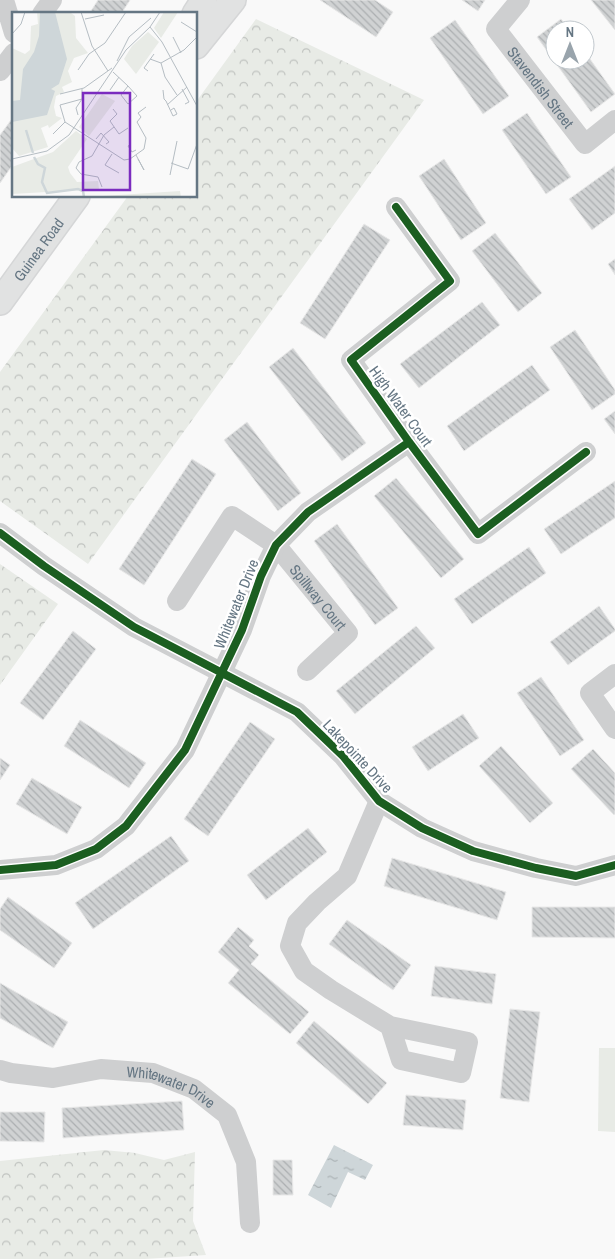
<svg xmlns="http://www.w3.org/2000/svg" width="615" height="1259" font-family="'Archivo Narrow',sans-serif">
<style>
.forest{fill:url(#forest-crowns)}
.garden{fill:#e8ebe6}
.water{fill:url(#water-ripples)}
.building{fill:url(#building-back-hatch);stroke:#e8e8e8}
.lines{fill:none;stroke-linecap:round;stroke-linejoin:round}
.major-casing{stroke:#d5d6d7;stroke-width:28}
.minor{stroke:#cecfd0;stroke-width:20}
.major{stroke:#e1e2e2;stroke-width:25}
.cycleway-casing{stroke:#fff;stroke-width:11}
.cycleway{stroke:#1b5e20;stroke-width:8}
.labels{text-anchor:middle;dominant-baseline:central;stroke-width:5;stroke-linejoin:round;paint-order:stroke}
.street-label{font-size:15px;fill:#657683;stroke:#fff}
.inset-river{fill:none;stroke:#ced6d9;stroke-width:2.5}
.inset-road{fill:none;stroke:#b5bdc3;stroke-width:1}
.view{fill:#7b2cbf;fill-opacity:0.15;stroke:#7b2cbf;stroke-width:2.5}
.inset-edge{fill:none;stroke:#657683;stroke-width:2.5}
</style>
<defs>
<pattern id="forest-crowns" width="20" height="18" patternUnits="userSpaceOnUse" patternTransform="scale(1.25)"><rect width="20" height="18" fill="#e8ebe6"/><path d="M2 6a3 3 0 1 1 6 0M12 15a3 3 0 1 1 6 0" fill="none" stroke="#c0c3c0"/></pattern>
<pattern id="water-ripples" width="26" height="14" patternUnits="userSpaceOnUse" patternTransform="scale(1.25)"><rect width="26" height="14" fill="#ced6d9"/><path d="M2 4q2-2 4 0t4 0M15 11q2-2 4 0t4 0" fill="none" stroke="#abb2b5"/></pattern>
<pattern id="building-back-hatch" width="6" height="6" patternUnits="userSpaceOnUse" patternTransform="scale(1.25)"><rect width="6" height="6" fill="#d0d2d3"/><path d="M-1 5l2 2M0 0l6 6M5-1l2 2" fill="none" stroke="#acafb1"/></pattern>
</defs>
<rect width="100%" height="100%" fill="#f9f9f9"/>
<path class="forest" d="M256 19 424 100 88 564 0 501V372L128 196H196V102Z
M0 564 58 604 0 685Z
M104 1150 135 1153 164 1160 195 1152 193 1221 206 1255 145 1259H0V1161Z"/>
<path class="garden" d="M599 1048H615V1132L598 1131Z"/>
<path class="water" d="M334 1145 373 1165 365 1180 348 1172 331 1208 308 1195Z"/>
<path class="building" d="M98 0H130L121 14H89Z
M320 0H375L393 12 376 37Z
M462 0H485L478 11Z
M591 0H615V30Z
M561 19 569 30H555V60H585V52L615 94 591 112 537 37Z
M455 20 509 96 483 114 430 38Z
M527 113 571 177 546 194 502 130Z
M14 116V163L0 183V135Z
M444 159 486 223 461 240 419 176Z
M615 166V213L592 230 569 199Z
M364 224 390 240 325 339 300 323Z
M495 233 542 293 518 312 472 251Z
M615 259V275L608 264Z
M482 302 500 325 419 388 400 364Z
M575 330 615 390V394L592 410 550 347Z
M293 348 366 443 342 461 269 367Z
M532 365 550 390 464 451 447 426Z
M615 411V434L604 419Z
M247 422 301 493 278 511 224 440Z
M192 459 216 474 144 585 119 569Z
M396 478 464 559 441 578 374 496Z
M615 481V518L561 554 544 529Z
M337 524 398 608 375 625 314 541Z
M529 547 546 573 472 624 454 599Z
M599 606 615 629V631L568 665 550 642Z
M416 626 435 648 355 714 336 691Z
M73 631 96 649 43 720 20 703Z
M541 677 584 740 560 756 517 693Z
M463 714 479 738 428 771 412 747Z
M80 720 146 763 129 788 64 746Z
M250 722 275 739 208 836 184 819Z
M501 746 553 803 530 823 479 766Z
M593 749 615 773V814L614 815 571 769Z
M0 758 10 765 0 780Z
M32 778 82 807 67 834 16 804Z
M308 828 327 852 266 900 247 875Z
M171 836 189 861 93 929 75 903Z
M392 858 506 892 497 920 384 886Z
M8 897 72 943 54 968 0 930V909Z
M532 907H615V938L532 937Z
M347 920 411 965 393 990 329 944Z
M238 927 254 940 249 946 259 955 251 964 309 1012 290 1034 228 983 239 970 218 952Z
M435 966 496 974 492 1004 431 996Z
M0 983 68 1022 53 1048 0 1018Z
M510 1009 540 1012 529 1102 500 1098Z
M314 1021 387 1083 368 1104 296 1043Z
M406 1095 466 1100 463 1130 403 1125Z
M182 1101 184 1130 63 1138 62 1108Z
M0 1112H45L44 1142 0 1141Z
M273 1160H292L293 1195H273Z"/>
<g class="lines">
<defs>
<g id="major">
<path d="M195 14 204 0"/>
<path d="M196 46 233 0"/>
<path id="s4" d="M0 302 77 196"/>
</g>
</defs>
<use href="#major" class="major-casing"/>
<g class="minor">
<path d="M4 0 14 33"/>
<path id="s1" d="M520 0 496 29 585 144 615 120"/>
<path d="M42 14 52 0"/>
<path d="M0 71 14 53"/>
<path d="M396 207 450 281 351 360 409 442 478 534 586 452"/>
<path d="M0 533 44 566 134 627 297 712 343 756 379 801 422 828 473 851 536 868 576 876 615 865"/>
<path id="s2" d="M177 601 232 516 276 545 348 633 307 671"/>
<path d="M615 674 590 693 615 729"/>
<path d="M379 801 347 876 317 902 297 923 290 946 304 971 331 990 390 1026 468 1042 461 1073 401 1060 390 1026"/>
<path d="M0 870 56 865 96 849 126 826 185 750 242 630 261 576 276 545 308 512 409 442"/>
<path id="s3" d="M0 1070 11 1073 53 1078 101 1069 153 1073 194 1089 227 1115 246 1162 250 1223"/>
</g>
<use href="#major" class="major"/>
<defs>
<path id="cycleway" d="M396 207 450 281 351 360 409 442 478 534 586 452
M0 533 44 566 134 627 297 712 343 756 379 801 422 828 473 851 536 868 576 876 615 865
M0 870 56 865 96 849 126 826 185 750 242 630 261 576 276 545 308 512 409 442"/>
</defs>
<use href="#cycleway" class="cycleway-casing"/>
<use href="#cycleway" class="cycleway"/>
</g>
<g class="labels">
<g class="street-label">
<text stroke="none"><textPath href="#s1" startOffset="111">Stavendish Street</textPath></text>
<text stroke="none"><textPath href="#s4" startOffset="65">Guinea Road</textPath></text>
<text transform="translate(401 406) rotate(54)">High Water Court</text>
<text stroke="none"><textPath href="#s2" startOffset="221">Spillway Court</textPath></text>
<text transform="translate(236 604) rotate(-68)">Whitewater Drive</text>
<text transform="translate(358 756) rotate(47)">Lakepointe Drive</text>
<text stroke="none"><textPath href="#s3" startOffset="176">Whitewater Drive</textPath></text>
</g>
</g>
<g transform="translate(12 12)">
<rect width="185" height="185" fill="#f9f9f9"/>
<path d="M25 0 59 1 63 4 64 26 76 41 62 46 56 59 60 70 50 75 52 80 44 84 42 95 44 104 50 106 37 116 36 113 29 116 36 135 7 144 0 136V36L13 42 18 38 19 14 26 12ZM152 0H166L149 26 142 16ZM136 20 147 30 124 62 112 47 120 34Z" fill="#e8ebe6"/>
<path d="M90 82 103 89 77 124 67 115ZM64 119 75 127 56 155 58 161 65 170 86 169 87 177 0 182V155L41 140ZM168 179 169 185H76Z" fill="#e8ebe6"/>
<path d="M59 14 64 35 56 37 51 16Z" fill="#e8ebe6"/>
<path d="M28 0H43L55 47 47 72 39 77 43 79 35 103 0 110V89L8 88 11 57 22 40 27 24Z" fill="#ced6d9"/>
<path class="inset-river" d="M14 118 21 141M22 145 26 152 33 156 30 170 35 181 66 177 71 179 72 185"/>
<path class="inset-road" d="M69 0 80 34 96 59M73 7 92 3M169 10 185 20M138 15 150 30 185 94M0 22 9 12 13 0M161 25 169 41M138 47 149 51 172 38 185 25M105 49 117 25 139 6M149 51 153 65 165 83M66 58 77 42 93 31 114 0M136 59 132 56 142 42M101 60 116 74 125 84 116 92 109 83 116 74M70 77V87L48 93 53 110 112 148 118 147 132 137 134 126 125 110 129 105 126 101 134 95M170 77 177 90 173 92M98 78 107 65M151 78 152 87 154 89 161 104 165 102 162 96 159 98M48 82 72 76 100 56M155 93 175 75M101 97 105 102 98 109 107 122 116 116M66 103 64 96 70 87M41 122 53 110M84 127 89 121 97 130 94 132M119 132 116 134 120 140 124 138M100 142 93 153 107 161M124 143 132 158 126 147M0 147 35 139 57 123 114 38 138 15 148 0M159 151 176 157 185 132M158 163 165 129M90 175 86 165 69 162 64 156 67 150 80 144 92 123 102 115"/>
<path class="view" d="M71 81H118V178H71Z"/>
<rect width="185" height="185" class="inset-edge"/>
</g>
<g transform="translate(570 45)"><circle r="24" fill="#ffffff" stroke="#c1c8cd"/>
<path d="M0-4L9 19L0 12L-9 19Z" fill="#99a4ac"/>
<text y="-8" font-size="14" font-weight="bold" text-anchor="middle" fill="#657683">N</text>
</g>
</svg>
